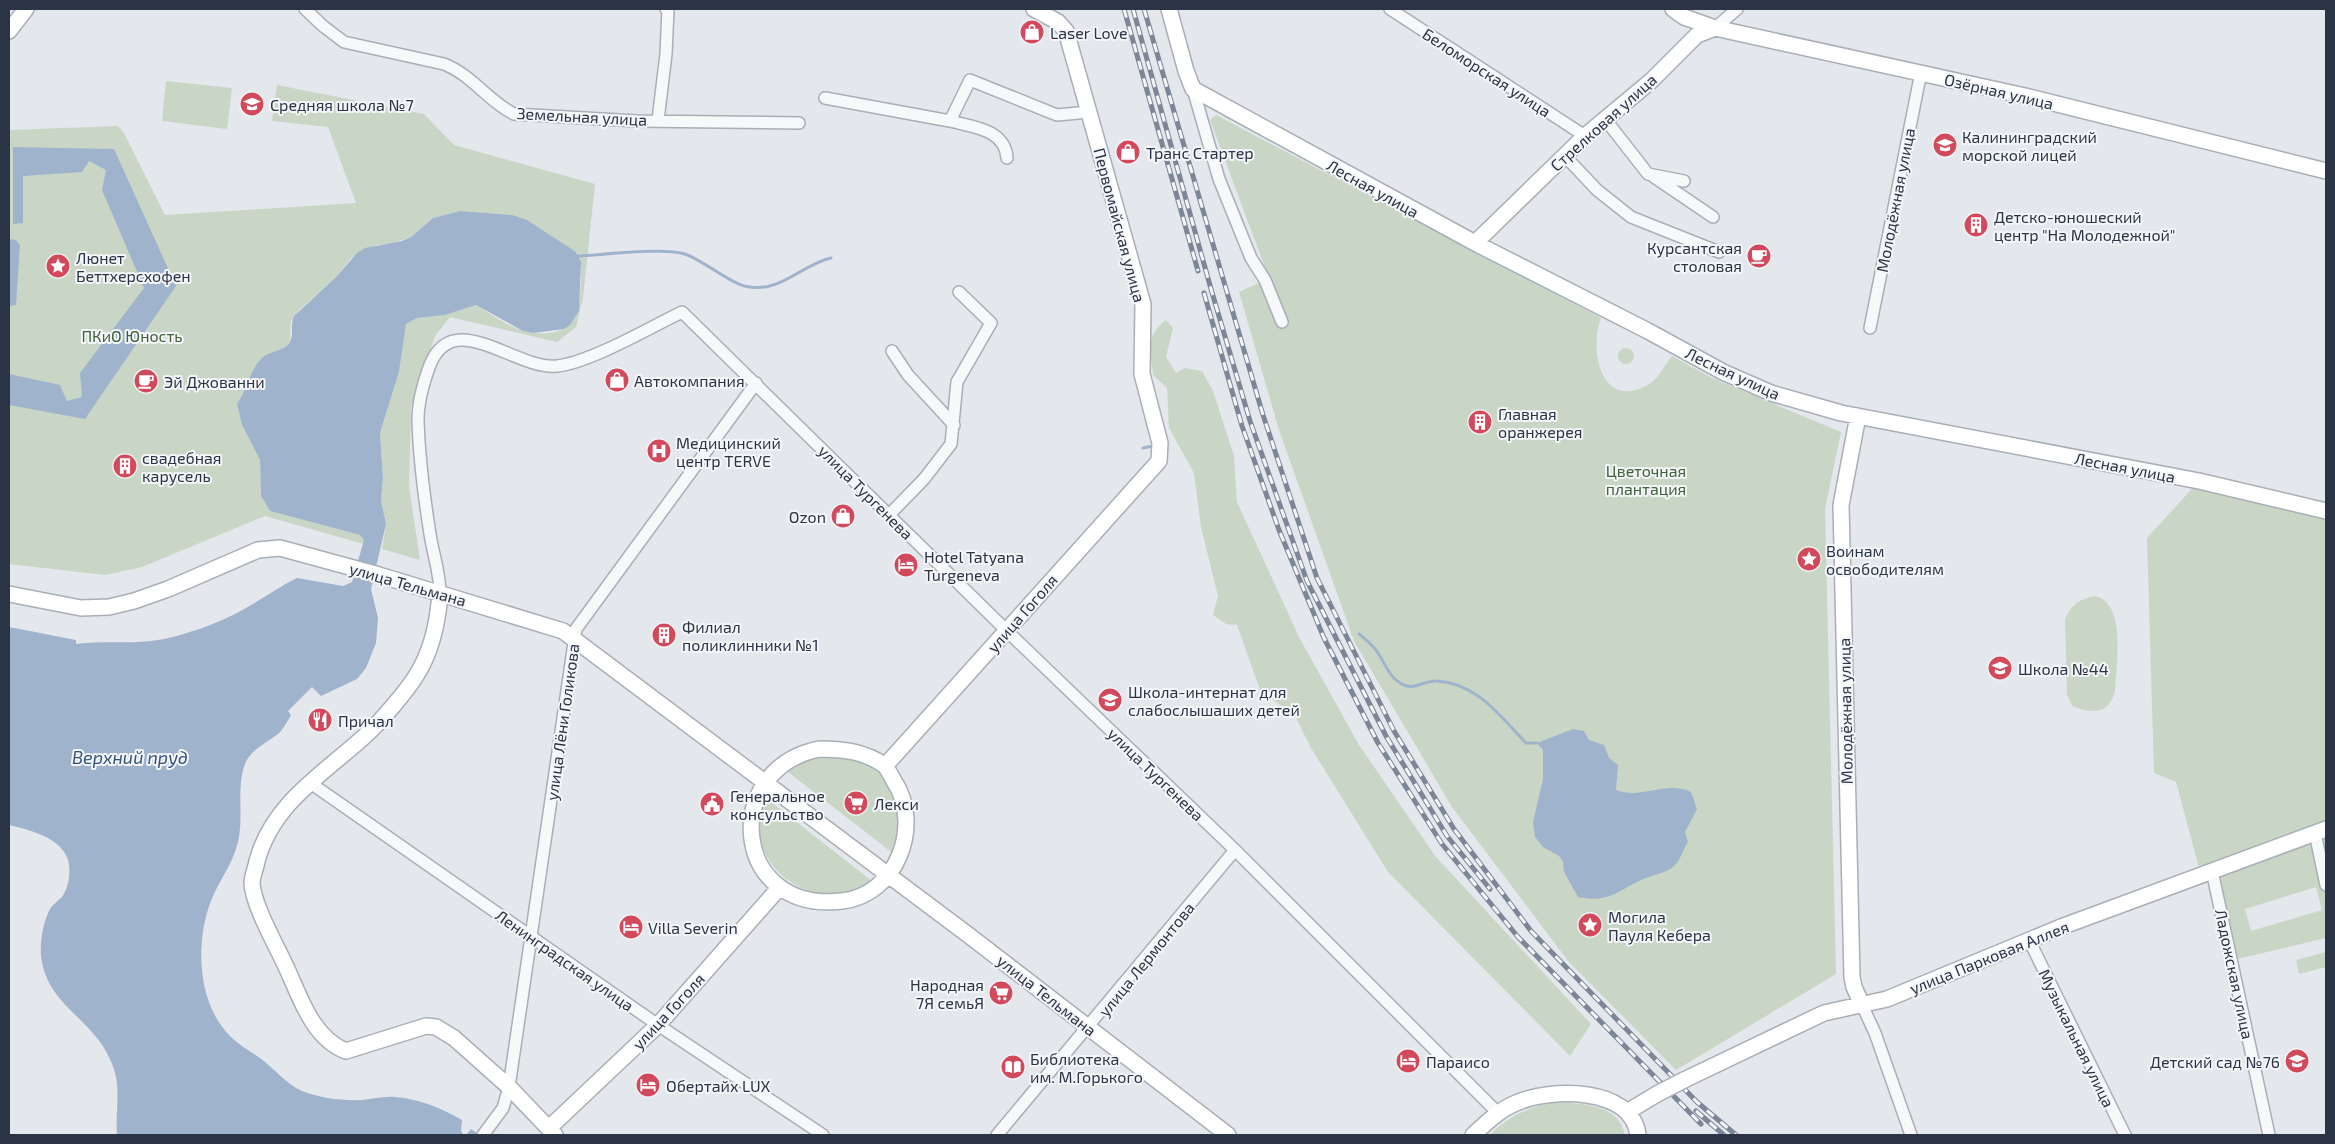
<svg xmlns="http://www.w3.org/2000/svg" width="2335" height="1144" font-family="'Exo 2',sans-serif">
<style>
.green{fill:#c9d6c5;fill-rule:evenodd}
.water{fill:#9fb4cc}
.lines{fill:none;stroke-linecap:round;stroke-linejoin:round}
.stream{stroke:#9fb4cc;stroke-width:3}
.street-casing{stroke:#a9aeb7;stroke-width:14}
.secondary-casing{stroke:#a9aeb7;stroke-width:18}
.street{stroke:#f7f8fa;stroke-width:11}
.secondary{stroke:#fff;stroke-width:15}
.rail-casing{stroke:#7d8696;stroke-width:5}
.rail{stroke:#f4f6f9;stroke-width:3;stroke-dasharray:9;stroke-linecap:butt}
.secondary-bridge-casing{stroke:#a9aeb7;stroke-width:18;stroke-linecap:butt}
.secondary-bridge{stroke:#fff;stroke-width:15}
.labels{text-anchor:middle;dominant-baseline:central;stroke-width:4;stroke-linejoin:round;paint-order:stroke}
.poi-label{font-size:16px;fill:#2b3445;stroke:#f4f6f9;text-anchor:start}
.street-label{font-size:16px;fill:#2b3445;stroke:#f4f6f9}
.park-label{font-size:16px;fill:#3f6138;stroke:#f4f6f9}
.water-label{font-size:18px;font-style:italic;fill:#34527a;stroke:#f4f6f9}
</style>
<rect width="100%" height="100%" fill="#e4e7ec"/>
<path class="green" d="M166 81 232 88 227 129 162 121Z
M277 85 424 114 454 145 595 184 583 298 576 327 557 342 450 317 435 336 411 408 409 486 420 560 382 549 386 524 381 500 383 478 380 433 399 372 406 324 417 318 445 315 476 305C490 313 508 327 524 331 553 338 578 331 580 298 581 283 583 266 576 252L512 215 460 211 433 218 411 237 390 244 376 245 351 258 336 277 299 310 291 321 290 341 287 346 263 358 256 366 245 394 237 404 242 425 260 460 261 496 270 511 360 535 364 540V544L265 516 142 567 105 575 9 564V130L118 126 124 133 165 215 356 203 328 127 272 121Z
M1216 115 1601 318C1589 349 1600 409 1646 386 1658 380 1664 366 1672 356L1712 378 1841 432 1825 509 1836 974 1676 1070 1569 962 1452 807 1354 641 1279 430 1239 292 1269 278 1210 120Z
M1166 320 1173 328 1166 357 1176 373 1185 368 1202 371 1213 391 1234 456 1237 502 1299 637 1359 745 1436 857 1591 1024 1570 1056 1388 872 1311 748 1295 716 1260 690 1237 625 1226 624 1213 615 1218 596 1201 527 1194 473 1169 428 1167 388 1153 375C1151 352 1145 335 1166 320Z
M1618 356a8 8 0 1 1 16 0a8 8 0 1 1-16 0Z
M2199 481 2326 511V938L2233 960 2216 886 2201 875 2176 782 2154 773 2147 538ZM2316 887 2322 910 2251 931 2245 909Z
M2095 596C2127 603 2116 665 2115 691 2109 715 2092 714 2072 706L2067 695 2065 619C2072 604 2079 599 2095 596Z
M822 756C861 756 888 765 898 805 899 811 902 819 902 824 902 834 896 845 894 854L788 772 800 762Z
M766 798 873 882C860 887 847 893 833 894 784 896 741 844 766 798Z
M2326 952V967L2299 974 2296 960Z
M1555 1102C1581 1104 1619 1103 1625 1135H1490C1509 1116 1528 1107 1555 1102Z"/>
<path class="water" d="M13 147 114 149 176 286 85 419 9 405V374L60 385 67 401 82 397 80 373 144 288 102 190 106 170 89 161 82 172 23 176V223L13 224Z
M460 211 512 215 527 220 576 252 581 262 579 311 570 325 564 329 533 333 523 331 476 305 445 315 417 318 406 324 399 372 380 433 383 478 381 500 386 524 371 589 378 618 376 643 366 668 357 679 321 696 312 687 288 711 291 715C288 720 285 726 281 731 270 742 251 748 245 764 236 788 244 817 238 842 232 866 219 880 211 901 195 942 197 1003 230 1036 238 1044 248 1050 257 1056 272 1066 286 1084 302 1091 320 1098 342 1101 362 1100 373 1099 384 1096 395 1097 419 1099 442 1108 462 1120L461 1131 463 1134H467L471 1129 480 1135H117C115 1106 123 1085 109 1057 91 1018 45 1003 41 955 40 942 43 923 49 911 52 905 58 901 62 897 69 887 71 871 68 860 61 837 29 830 9 825V627L76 640V644C105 640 135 645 164 639 188 634 212 625 233 615 255 604 275 589 297 578L343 586 352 582 364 540 360 535 270 511 261 496 260 460 242 425 237 404C248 389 249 370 263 357 270 351 285 351 290 342 294 334 290 324 294 316L336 277 357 253 365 248 402 241 411 237 433 218Z
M9 239 16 240 20 245 16 305 9 306Z
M1573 729 1584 731 1589 740 1604 745 1609 758 1618 765 1616 790C1641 800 1667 780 1691 792L1697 809 1685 832 1688 842C1684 848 1680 861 1674 866 1665 874 1650 875 1639 881 1615 893 1607 903 1578 897L1564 872 1563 862 1559 856 1543 847 1535 837 1533 822 1543 779V750L1537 743Z"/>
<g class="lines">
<path class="stream" d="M578 256C603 255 664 247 685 254 705 261 731 285 750 287 781 292 803 264 831 258
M1143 448 1153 446
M1359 634C1365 639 1373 645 1378 653 1386 665 1390 679 1404 685 1415 690 1425 680 1437 681 1477 683 1501 717 1526 743H1537"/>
<defs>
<path id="street" d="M305 9 323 26 344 42 444 64C472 75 488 101 514 114L637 121 799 123
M1390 9 1585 136
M1715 28 1737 9
M1193 89 1219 179 1251 258 1265 280 1282 322
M825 98 950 121 970 80 1057 115 1089 112
M1605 119 1648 174 1684 181
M658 120 666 54 668 9H666
M950 121C973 127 1005 129 1007 158
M1564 155 1597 190 1631 217 1719 252
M1654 177 1713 217
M1870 328 1921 72
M892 351 908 375 954 425
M889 515 924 479 951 444 957 382 991 323 959 292
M440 593C440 573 433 554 430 534 424 496 419 458 418 420 418 403 424 381 430 365 453 306 515 370 557 366 589 363 651 327 682 312L1007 631 1235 850 1498 1113
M309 782 658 1025 823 1135
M2315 833 2326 885
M2212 871 2269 1135
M2029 940 2125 1135
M1862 1005 1875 1033 1911 1135
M483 1135 503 1108 509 1087 576 629 756 383
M997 1135 1235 850"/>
<path id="secondary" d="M1169 9 1186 71 1193 89 1475 243 1648 331 1723 372 1771 393 1841 413 2199 481 2326 511
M1673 9 1684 17 1715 28 2025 96 2326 171
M9 31 26 9
M1475 243 1585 136 1651 81 1697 35 1715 28
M1858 416 1841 505 1852 977 1854 987 1862 1005
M440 593C438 622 432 651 416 676 406 692 381 721 367 734 325 773 273 802 257 861 256 868 252 876 252 883 253 906 278 948 288 971 301 1000 314 1039 346 1051L426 1026 436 1027 454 1038 509 1087 555 1135
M9 594 81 608 109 607 134 601 168 589 258 550 280 548 379 575 563 631 971 937 1228 1135
M819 749C842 749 864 751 884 765 888 769 891 776 894 781 923 825 897 895 842 901 731 914 720 769 819 749Z
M885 766 1159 461 1160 443 1142 374 1143 304 1066 31 1058 22 1034 9
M1684 1080 1824 1013 1887 999 2061 927 2326 829
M1627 1112 1657 1094
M549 1128 658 1025 780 887
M1473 1135C1486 1123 1499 1110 1516 1103 1549 1088 1632 1086 1638 1135"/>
</defs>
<use href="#street" class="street-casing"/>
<use href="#secondary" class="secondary-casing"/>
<use href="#street" class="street"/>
<use href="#secondary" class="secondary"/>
<defs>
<path id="rail" d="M1124 9 1198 271
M1133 9 1211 289 1250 421 1307 581 1386 736 1447 836 1490 889
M1144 9 1263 415 1317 578 1394 731 1454 829 1531 931 1697 1102 1736 1135
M1204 293 1242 426 1279 530 1324 638 1378 743 1442 844 1518 937 1701 1124
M1696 1111 1724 1135"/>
</defs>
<use href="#rail" class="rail-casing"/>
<use href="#rail" class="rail"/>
<defs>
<path id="secondary-bridge" d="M1657 1094 1684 1080"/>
</defs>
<use href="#secondary-bridge" class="secondary-bridge-casing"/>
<use href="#secondary-bridge" class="secondary-bridge"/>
</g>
<defs>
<symbol id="shop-disc" viewBox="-11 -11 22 22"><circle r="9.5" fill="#d1495b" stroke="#f4f6f9"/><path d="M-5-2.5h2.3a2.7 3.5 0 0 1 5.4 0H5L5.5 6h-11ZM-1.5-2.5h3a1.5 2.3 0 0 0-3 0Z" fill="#fff"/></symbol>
<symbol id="school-disc" viewBox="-11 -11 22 22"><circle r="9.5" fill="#d1495b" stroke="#f4f6f9"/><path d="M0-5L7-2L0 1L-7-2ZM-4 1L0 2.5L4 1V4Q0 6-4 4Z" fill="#fff"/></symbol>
<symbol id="university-disc" viewBox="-11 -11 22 22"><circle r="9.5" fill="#d1495b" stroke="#f4f6f9"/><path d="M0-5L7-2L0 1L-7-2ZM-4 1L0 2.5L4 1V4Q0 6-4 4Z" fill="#fff"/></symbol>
<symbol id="building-disc" viewBox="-11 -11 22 22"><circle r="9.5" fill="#d1495b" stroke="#f4f6f9"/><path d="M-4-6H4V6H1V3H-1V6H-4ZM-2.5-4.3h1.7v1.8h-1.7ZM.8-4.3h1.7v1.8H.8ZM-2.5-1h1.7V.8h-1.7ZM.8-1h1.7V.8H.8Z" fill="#fff"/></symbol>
<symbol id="cafe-disc" viewBox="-11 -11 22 22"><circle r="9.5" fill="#d1495b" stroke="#f4f6f9"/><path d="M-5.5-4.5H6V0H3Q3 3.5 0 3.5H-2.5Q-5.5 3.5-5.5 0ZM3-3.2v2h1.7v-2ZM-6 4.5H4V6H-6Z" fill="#fff"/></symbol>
<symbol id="sight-disc" viewBox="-11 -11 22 22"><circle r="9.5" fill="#d1495b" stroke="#f4f6f9"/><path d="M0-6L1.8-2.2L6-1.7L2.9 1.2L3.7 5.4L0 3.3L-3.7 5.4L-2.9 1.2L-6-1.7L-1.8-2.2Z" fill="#fff"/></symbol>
<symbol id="hospital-disc" viewBox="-11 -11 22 22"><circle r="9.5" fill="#d1495b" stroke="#f4f6f9"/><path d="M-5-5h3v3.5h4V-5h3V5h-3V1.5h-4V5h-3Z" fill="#fff"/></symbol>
<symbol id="hotel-disc" viewBox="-11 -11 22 22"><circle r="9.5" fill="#d1495b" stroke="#f4f6f9"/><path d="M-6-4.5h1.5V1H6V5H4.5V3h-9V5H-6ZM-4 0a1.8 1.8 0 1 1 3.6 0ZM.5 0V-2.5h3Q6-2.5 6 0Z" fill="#fff"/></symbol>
<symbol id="restaurant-disc" viewBox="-11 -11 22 22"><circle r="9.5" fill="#d1495b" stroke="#f4f6f9"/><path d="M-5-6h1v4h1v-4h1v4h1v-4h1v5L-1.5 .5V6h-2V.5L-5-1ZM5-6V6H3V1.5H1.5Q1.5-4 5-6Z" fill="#fff"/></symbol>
<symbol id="supermarket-disc" viewBox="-11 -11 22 22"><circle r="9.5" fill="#d1495b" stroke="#f4f6f9"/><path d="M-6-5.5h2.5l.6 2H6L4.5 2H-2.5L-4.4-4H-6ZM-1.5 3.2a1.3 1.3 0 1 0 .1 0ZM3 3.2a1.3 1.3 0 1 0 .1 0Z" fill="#fff"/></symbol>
<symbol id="civic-disc" viewBox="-11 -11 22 22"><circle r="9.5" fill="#d1495b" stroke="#f4f6f9"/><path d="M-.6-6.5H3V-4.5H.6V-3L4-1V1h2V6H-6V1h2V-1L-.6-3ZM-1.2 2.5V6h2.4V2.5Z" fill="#fff"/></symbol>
<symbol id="library-disc" viewBox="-11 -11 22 22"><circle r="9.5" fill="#d1495b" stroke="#f4f6f9"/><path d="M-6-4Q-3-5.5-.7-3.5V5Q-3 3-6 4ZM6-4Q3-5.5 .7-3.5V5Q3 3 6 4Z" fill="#fff"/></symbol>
</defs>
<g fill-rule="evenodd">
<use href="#shop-disc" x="1018" y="18" width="28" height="28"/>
<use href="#school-disc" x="238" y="90" width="28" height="28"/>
<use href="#university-disc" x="1931" y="131" width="28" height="28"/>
<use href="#shop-disc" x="1114" y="138" width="28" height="28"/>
<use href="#building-disc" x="1962" y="211" width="28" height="28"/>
<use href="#cafe-disc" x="1745" y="242" width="28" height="28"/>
<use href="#sight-disc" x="44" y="252" width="28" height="28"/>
<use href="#shop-disc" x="603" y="366" width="28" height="28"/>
<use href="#cafe-disc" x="132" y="367" width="28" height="28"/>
<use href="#building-disc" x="1466" y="408" width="28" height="28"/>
<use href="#hospital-disc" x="645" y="437" width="28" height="28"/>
<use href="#building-disc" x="111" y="452" width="28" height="28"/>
<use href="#shop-disc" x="829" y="502" width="28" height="28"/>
<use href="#sight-disc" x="1795" y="545" width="28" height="28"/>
<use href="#hotel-disc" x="892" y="551" width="28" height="28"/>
<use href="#building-disc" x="650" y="621" width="28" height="28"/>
<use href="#school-disc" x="1986" y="654" width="28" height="28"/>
<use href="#school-disc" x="1096" y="686" width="28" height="28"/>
<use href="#restaurant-disc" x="306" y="706" width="28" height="28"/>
<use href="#supermarket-disc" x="842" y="789" width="28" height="28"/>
<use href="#civic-disc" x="698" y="790" width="28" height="28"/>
<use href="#sight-disc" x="1576" y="911" width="28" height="28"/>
<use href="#hotel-disc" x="617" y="913" width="28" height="28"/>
<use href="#supermarket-disc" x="987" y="979" width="28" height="28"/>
<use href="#hotel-disc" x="1394" y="1047" width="28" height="28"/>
<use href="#school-disc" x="2283" y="1047" width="28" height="28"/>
<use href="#library-disc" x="999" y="1053" width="28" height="28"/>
<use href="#hotel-disc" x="634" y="1071" width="28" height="28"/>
</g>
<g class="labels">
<g class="poi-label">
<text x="1050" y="32">Laser Love</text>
<text x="270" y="104">Средняя школа №7</text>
<text x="1962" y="136">Калининградский<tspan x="1962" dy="18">морской лицей</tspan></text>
<text x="1146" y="152">Транс Стартер</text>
<text x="1994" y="216">Детско-юношеский<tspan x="1994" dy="18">центр "На Молодежной"</tspan></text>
<text x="1742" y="247" text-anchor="end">Курсантская<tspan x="1742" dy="18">столовая</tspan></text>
<text x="76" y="257">Люнет<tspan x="76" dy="18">Беттхерсхофен</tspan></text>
<text x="634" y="380">Автокомпания</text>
<text x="164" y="381">Эй Джованни</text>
<text x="1498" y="413">Главная<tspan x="1498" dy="18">оранжерея</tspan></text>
<text x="676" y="442">Медицинский<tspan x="676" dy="18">центр TERVE</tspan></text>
<text x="142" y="457">свадебная<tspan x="142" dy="18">карусель</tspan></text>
<text x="826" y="516" text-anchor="end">Ozon</text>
<text x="1826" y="550">Воинам<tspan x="1826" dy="18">освободителям</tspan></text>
<text x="924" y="556">Hotel Tatyana<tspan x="924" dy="18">Turgeneva</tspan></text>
<text x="682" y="626">Филиал<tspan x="682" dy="18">поликлинники №1</tspan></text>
<text x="2018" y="668">Школа №44</text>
<text x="1128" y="691">Школа-интернат для<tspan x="1128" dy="18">слабослышаших детей</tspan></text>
<text x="338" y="720">Причал</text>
<text x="730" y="795">Генеральное<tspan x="730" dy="18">консульство</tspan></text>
<text x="874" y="803">Лекси</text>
<text x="1608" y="916">Могила<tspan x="1608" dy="18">Пауля Кебера</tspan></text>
<text x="648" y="927">Villa Severin</text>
<text x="984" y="984" text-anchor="end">Народная<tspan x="984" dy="18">7Я семьЯ</tspan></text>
<text x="1030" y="1058">Библиотека<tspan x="1030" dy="18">им. М.Горького</tspan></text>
<text x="1426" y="1061">Параисо</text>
<text x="2280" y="1061" text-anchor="end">Детский сад №76</text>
<text x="666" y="1085">Обертайх LUX</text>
</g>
<g class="street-label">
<text transform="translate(1487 72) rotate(33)">Беломорская улица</text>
<text transform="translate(1999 91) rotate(13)">Озёрная улица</text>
<text transform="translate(582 116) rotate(3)">Земельная улица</text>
<text transform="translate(1603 122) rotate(-42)">Стрелковая улица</text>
<text transform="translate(1373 188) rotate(29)">Лесная улица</text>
<text transform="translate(1895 200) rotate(-79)">Молодёжная улица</text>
<text transform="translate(1120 225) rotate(75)">Первомайская улица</text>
<text transform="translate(1733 373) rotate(25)">Лесная улица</text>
<text transform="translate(2125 467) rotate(11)">Лесная улица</text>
<text transform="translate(866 492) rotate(45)">улица Тургенева</text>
<text transform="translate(408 584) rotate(16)">улица Тельмана</text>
<text transform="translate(1022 613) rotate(-49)">улица Гоголя</text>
<text transform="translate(1845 711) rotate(-91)">Молодёжная улица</text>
<text transform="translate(562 722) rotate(-82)">улица Лёни Голикова</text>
<text transform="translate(1156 774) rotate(44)">улица Тургенева</text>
<text transform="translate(1989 957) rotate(-22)">улица Парковая Аллея</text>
<text transform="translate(1146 959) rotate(-51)">улица Лермонтова</text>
<text transform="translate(565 960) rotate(35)">Ленинградская улица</text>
<text transform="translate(2235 974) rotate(78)">Ладожская улица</text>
<text transform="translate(1047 995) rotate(38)">улица Тельмана</text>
<text transform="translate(668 1011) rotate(-47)">улица Гоголя</text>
<text transform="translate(2077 1038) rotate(64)">Музыкальная улица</text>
</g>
<g class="park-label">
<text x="132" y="335">ПКиО Юность</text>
<text x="1646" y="470">Цветочная<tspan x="1646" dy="18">плантация</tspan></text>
</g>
<g class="water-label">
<text x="130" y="757">Верхний пруд</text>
</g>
</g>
<rect width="2335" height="1144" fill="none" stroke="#2b3445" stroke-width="20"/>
</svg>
